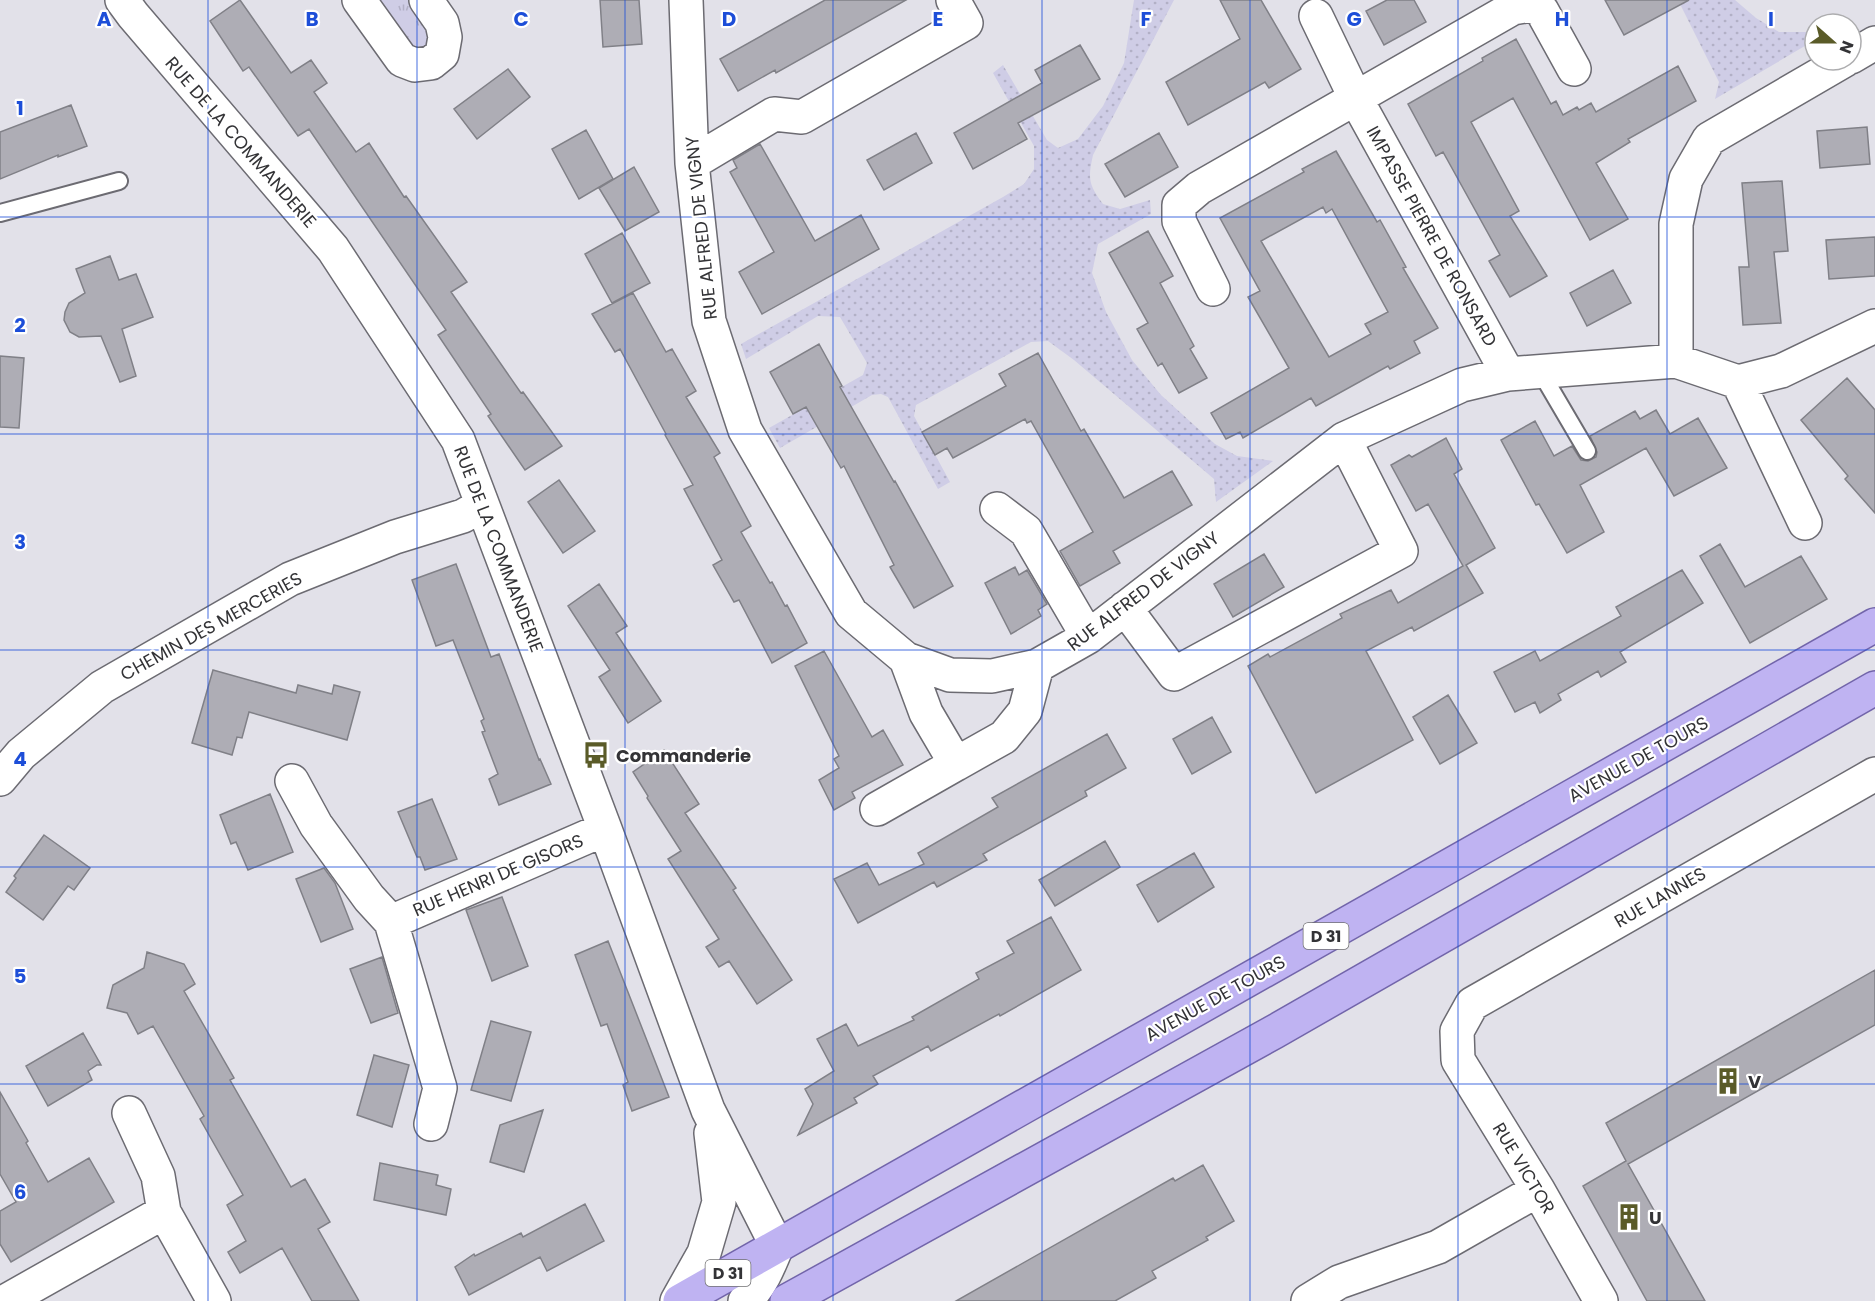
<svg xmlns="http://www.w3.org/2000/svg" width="1875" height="1301" font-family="Poppins,sans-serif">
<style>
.grass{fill:url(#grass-tufts)}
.park{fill:url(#park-dots)}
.building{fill:#aeadb5;stroke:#808087;stroke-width:1.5;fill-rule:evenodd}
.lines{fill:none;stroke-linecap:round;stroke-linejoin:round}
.service-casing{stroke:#6c6b72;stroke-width:20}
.minor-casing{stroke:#6c6b72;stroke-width:36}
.primary-casing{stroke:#7265aa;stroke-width:36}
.service{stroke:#fff;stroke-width:16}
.minor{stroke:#fff;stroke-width:33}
.primary{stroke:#bfb3f2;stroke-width:33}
.grid{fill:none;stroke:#1d4ed8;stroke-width:1.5;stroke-opacity:0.55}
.labels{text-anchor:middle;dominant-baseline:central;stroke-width:4.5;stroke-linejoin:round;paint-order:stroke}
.shield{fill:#fff;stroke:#707072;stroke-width:1.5}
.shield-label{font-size:16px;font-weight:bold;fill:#333336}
.street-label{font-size:18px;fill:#333336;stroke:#fff}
.poi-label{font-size:18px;font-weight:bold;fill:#333336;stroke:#fff;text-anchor:start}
.grid-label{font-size:20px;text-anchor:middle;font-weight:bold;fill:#1d4ed8;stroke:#fff;stroke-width:4.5;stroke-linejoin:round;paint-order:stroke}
</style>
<defs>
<pattern id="grass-tufts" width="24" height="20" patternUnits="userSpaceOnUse" patternTransform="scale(1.5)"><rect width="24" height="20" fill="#cfcde6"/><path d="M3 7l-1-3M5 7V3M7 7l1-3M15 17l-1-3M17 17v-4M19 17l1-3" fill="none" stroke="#b2b0c6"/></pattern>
<pattern id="park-dots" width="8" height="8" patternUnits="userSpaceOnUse" patternTransform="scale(1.5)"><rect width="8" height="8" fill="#cfcde6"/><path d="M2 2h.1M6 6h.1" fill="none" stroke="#b2b0c6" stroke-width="1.8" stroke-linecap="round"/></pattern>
</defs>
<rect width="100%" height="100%" fill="#e2e1e9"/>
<path class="grass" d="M372 0H410L430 28V47L413 54Z"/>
<path class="park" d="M1134 0H1174L1093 155C1088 178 1088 184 1103 204L1120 209 1150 200 1151 214 1098 244 1092 273 1106 312 1132 360 1161 395 1215 444 1237 456 1273 461 1216 502 1214 479 1074 360 1048 341 1031 342 916 405 914 416 950 482 938 489 888 397 881 394 872 395 780 448 769 428 863 375 867 363 840 317 818 316 746 359 741 344 1003 197 1024 184 1034 169V146L993 73 1003 65 1047 140 1058 148 1078 139 1103 106 1124 63Z
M1678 0H1735L1756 18 1779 32H1815V40L1715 99 1719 82Z"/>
<path class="building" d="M240 0 291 73 311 60 327 83 314 92 356 152 369 143 404 197 406 196 467 282 451 292 521 393 523 392 562 446 525 470 488 416 491 414 438 335 446 330 309 129 298 136 249 67 243 71 210 21Z
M600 0H639L642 44 603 47Z
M825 0H906L776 73 775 70 738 91 720 59Z
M1220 0H1261L1301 69 1269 88 1265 82 1188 125 1166 82 1240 39Z
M1387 0H1414L1426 22 1384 45 1366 11Z
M1605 0H1689L1624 35Z
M1516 39 1551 104 1556 101 1563 115 1577 107 1579 110 1591 103 1596 112 1678 66 1696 101 1628 139 1630 142 1596 163 1628 219 1590 240 1513 98 1471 122 1519 211 1510 216 1547 276 1510 297 1489 261 1500 255 1443 152 1436 156 1408 104 1483 61 1482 58Z
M1080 45 1100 79 1018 123 1027 139 973 169 954 133 1042 83 1035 70Z
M508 69 530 97 477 139 454 109Z
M71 105 87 146 58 157V155L0 179V132Z
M1867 127 1870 164 1820 168 1817 131Z
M586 130 613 179 579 199 552 149Z
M916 133 932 163 884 190 867 160Z
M1159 133 1178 167 1125 197 1105 164Z
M760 144 815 241 861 215 879 249 762 314 739 272 774 252 730 172 737 168 733 160Z
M1336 151 1377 222 1380 220 1406 267 1403 268 1438 328 1414 341 1420 353 1390 369 1388 366 1316 406 1311 398 1243 438 1240 432 1226 439 1211 413 1289 368 1248 297 1260 291 1220 218 1304 172 1302 169ZM1323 207 1326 213 1332 209 1388 312 1365 324 1371 334 1329 357 1261 241Z
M634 167 659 212 625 231 599 188Z
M1782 181 1788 251 1774 252 1781 323 1743 325 1739 267H1749L1742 183Z
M1148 231 1173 276 1160 283 1194 346 1190 349 1207 378 1179 393 1162 363 1158 366 1137 329 1148 323 1109 253Z
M622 233 650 283 612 303 585 254Z
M1875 237V276L1829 279 1826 240Z
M110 256 119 280 136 274 153 317 122 329 136 376 120 382 101 336 79 337 70 332 64 320 65 312 69 303 85 293 76 269Z
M1613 270 1631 303 1587 326 1570 293Z
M633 293 666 352 672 349 696 391 686 397 720 453 714 457 751 526 741 532 770 583 772 582 785 606 787 605 807 643 772 663 739 600 734 602 713 565 722 560 684 489 693 485 665 435 666 434 620 349 615 352 592 314Z
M819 344 842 386 840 387 894 482 895 481 953 586 914 608 890 567 894 565 844 466 841 468 806 407 793 414 770 372Z
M1038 353 1081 431 1084 429 1124 498 1172 471 1192 505 1113 551 1120 563 1080 586 1060 551 1093 532 1031 421 1027 423 1025 419 953 458 947 448 935 455 922 432 1006 386 999 374Z
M0 356 24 358 19 428 0 427Z
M1847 378 1875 410V513L1845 479 1848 476 1801 420Z
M1656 410 1670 434 1698 418 1727 468 1674 496 1646 448 1580 485 1604 532 1567 553 1539 504 1536 505 1501 440 1535 421 1554 456 1572 446 1581 460 1588 461 1596 457 1597 452 1590 436 1635 411 1640 419Z
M1446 438 1462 469 1454 474 1495 548 1466 565 1483 593 1414 631 1412 627 1366 651 1413 740 1316 793 1248 666 1268 654 1270 657 1342 618 1340 614 1391 590 1398 603 1463 566 1428 504 1416 511 1391 465 1409 455 1412 457Z
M559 480 595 531 563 553 528 502Z
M1720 544 1745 587 1801 556 1827 599 1750 643 1700 556Z
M1264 554 1284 587 1233 617 1214 584Z
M456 564 491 657 499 654 539 760 540 759 551 784 499 805 489 779 498 774 482 732 485 731 481 721 484 719 453 640 436 646 412 580Z
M1015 567 1019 575 1027 570 1047 604 1038 610 1041 616 1011 634 985 583Z
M1682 570 1703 603 1620 652 1626 662 1601 677 1598 671 1558 694 1561 700 1540 713 1535 702 1515 712 1494 672 1535 651 1540 661 1621 616 1616 607Z
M599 584 627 626 616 633 661 701 628 723 599 677 610 670 568 606Z
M824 651 872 737 883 730 903 765 852 792 855 798 834 810 819 780 839 768 834 759 839 756 795 666Z
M213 670 296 693 298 685 332 694 334 685 360 692 347 740 249 712 242 738 237 737 232 755 192 743Z
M1448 695 1477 743 1440 764 1413 717Z
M1212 717 1231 752 1192 774 1173 739Z
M1107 734 1126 768 1085 791 1087 796 983 854 987 860 937 887 934 882 858 923 834 879 867 863 879 885 924 864 918 853 998 807 992 798Z
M664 750 699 804 685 813 736 888 733 890 792 980 757 1004 729 961 719 967 706 947 719 939 668 859 681 851 647 798 648 796 633 772Z
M270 794 293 852 248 870 236 842 231 844 220 815Z
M432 799 457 859 425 870 420 857H417L398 812Z
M44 835 90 868 74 890 68 886 43 920 6 892 16 878 14 876Z
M1105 841 1120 867 1055 906 1039 880Z
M1194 853 1214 887 1158 922 1137 885Z
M324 868 335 883 353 929 321 942 296 879Z
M502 897 528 966 492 981 466 910Z
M1051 917 1081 970 1000 1016 999 1014 931 1051 928 1046 873 1076 878 1084 854 1098 857 1103 798 1135 813 1104 805 1089 834 1071 817 1039 846 1024 858 1046 914 1020 912 1017 979 979 976 973 1014 953 1007 941Z
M608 941 669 1097 632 1111 623 1085 628 1082 607 1024 601 1026 575 955Z
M147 952 184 964 195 984 184 991 234 1078 230 1080 291 1187 305 1179 330 1222 318 1229 359 1301H312L282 1248 240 1273 228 1252 246 1241 227 1205 243 1195 200 1119 204 1116 153 1026 138 1034 127 1013 107 1008 113 985 144 968Z
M382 957 398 1013 371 1023 350 969Z
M1875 970V1025L1628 1164 1705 1301H1647L1583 1186 1626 1161 1606 1123Z
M491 1021 531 1032 511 1101 471 1090Z
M83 1033 101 1065H97L88 1071 92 1080 48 1106 26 1066Z
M374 1055 409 1065 392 1127 357 1115Z
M0 1092 28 1141 26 1143 48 1182 89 1158 114 1202 11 1262 0 1244V1211L16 1202 0 1174Z
M543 1110 524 1172 490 1162 500 1125Z
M380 1163 438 1175 436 1185 451 1189 446 1215 374 1200Z
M1203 1165 1234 1221 1206 1237 1208 1240 1152 1271 1156 1278 1115 1301H956L1173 1178 1175 1181Z
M585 1204 604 1241 547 1271 540 1257 469 1295 455 1267 474 1254 475 1256 521 1233 523 1237Z"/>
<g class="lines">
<defs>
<path id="service" d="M0 213 119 181
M1540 371 1587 451"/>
<path id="minor" d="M122 0 133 15 333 249 458 440 605 829 708 1110 777 1246C769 1266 761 1286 745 1301
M359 0 402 60 415 65 431 63 442 54 445 37 442 23 426 0
M686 0 692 163 709 321 745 430 851 613 906 659 950 675 992 676 1037 666 1088 637 1344 439 1462 385 1508 374 1676 361 1738 382 1781 371 1875 326
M1316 16 1356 99 1508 374
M1851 57 1875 43
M692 163 774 114 802 117 966 23 953 0
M1213 289 1179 221V205L1199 188 1513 8 1531 5 1542 11 1574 69
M1676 361V224L1686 179 1709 139 1845 60
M1738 382 1805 523
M997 509 1026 531 1088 637
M1125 608 1174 674 1401 551 1344 439
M906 659 926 713 956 764 1004 737 1025 711 1037 666
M0 779 21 754 102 687 290 579 395 537 463 516 482 505
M292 781 316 825 369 898 391 922 440 1088 431 1124
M877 809 956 764
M391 922 605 829
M129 1113 158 1176 164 1212 214 1301
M6 1301 164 1212
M677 1301 704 1253 719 1202 711 1133
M1308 1301 1339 1282 1438 1247 1538 1190
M1601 1301 1538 1190 1458 1060 1457 1031 1472 1004 1875 774"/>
<path id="primary" d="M680 1301 1875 625
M787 1301 1274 1032 1875 688"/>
</defs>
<use href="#service" class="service-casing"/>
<use href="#minor" class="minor-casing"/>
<use href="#primary" class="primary-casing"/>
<use href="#service" class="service"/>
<use href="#minor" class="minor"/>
<use href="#primary" class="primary"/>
</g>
<path class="grid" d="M208 0V1301M417 0V1301M625 0V1301M833 0V1301M1042 0V1301M1250 0V1301M1458 0V1301M1667 0V1301M0 217H1875M0 434H1875M0 650H1875M0 867H1875M0 1084H1875"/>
<defs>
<symbol id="bus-bare" viewBox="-9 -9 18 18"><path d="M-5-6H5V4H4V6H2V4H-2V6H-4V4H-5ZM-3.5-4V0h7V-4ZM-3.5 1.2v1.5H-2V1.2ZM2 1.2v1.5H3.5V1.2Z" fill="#5a5b28" stroke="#fff" stroke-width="2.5" paint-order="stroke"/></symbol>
<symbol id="building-bare" viewBox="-9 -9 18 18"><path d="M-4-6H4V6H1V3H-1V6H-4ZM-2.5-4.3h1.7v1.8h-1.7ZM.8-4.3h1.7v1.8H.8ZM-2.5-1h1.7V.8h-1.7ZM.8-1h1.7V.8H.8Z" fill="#5a5b28" stroke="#fff" stroke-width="2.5" paint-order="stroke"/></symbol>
</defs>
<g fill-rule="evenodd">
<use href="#bus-bare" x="577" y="736" width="38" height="38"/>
<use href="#building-bare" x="1709" y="1062" width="38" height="38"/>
<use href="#building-bare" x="1610" y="1198" width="38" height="38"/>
</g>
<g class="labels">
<g class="shield">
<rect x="1303.5" y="923" width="45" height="26" rx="4.5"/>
<rect x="705.5" y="1260" width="45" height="26" rx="4.5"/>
</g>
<g class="shield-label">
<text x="1326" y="936">D 31</text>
<text x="728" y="1273">D 31</text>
</g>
<g class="street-label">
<text transform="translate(241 142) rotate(49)">RUE DE LA COMMANDERIE</text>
<text transform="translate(701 228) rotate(-96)">RUE ALFRED DE VIGNY</text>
<text transform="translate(1432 236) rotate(61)">IMPASSE PIERRE DE RONSARD</text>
<text transform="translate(499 549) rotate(69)">RUE DE LA COMMANDERIE</text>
<text transform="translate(1143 591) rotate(-37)">RUE ALFRED DE VIGNY</text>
<text transform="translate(211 626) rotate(-29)">CHEMIN DES MERCERIES</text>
<text transform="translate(1638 759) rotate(-29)">AVENUE DE TOURS</text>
<text transform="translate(498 875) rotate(-23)">RUE HENRI DE GISORS</text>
<text transform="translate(1660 897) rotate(-30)">RUE LANNES</text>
<text transform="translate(1215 998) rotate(-29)">AVENUE DE TOURS</text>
<text transform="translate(1524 1168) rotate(59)">RUE VICTOR</text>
</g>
<g class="poi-label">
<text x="616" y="755">Commanderie</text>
<text x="1748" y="1081">V</text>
<text x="1649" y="1217">U</text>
</g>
</g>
<g class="grid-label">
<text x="104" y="26">A</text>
<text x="312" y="26">B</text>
<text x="521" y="26">C</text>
<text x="729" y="26">D</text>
<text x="938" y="26">E</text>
<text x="1146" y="26">F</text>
<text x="1354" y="26">G</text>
<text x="1562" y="26">H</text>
<text x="1771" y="26">I</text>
<text x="20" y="115">1</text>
<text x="20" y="332">2</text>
<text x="20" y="549">3</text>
<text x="20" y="766">4</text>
<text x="20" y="983">5</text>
<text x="20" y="1199">6</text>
</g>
<g transform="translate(1833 42) rotate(111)"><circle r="28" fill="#ffffff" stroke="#adadaf" stroke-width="1.5"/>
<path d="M0-4.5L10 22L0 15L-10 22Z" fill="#5a5b28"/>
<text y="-9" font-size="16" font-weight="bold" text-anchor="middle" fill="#333336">N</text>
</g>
</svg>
